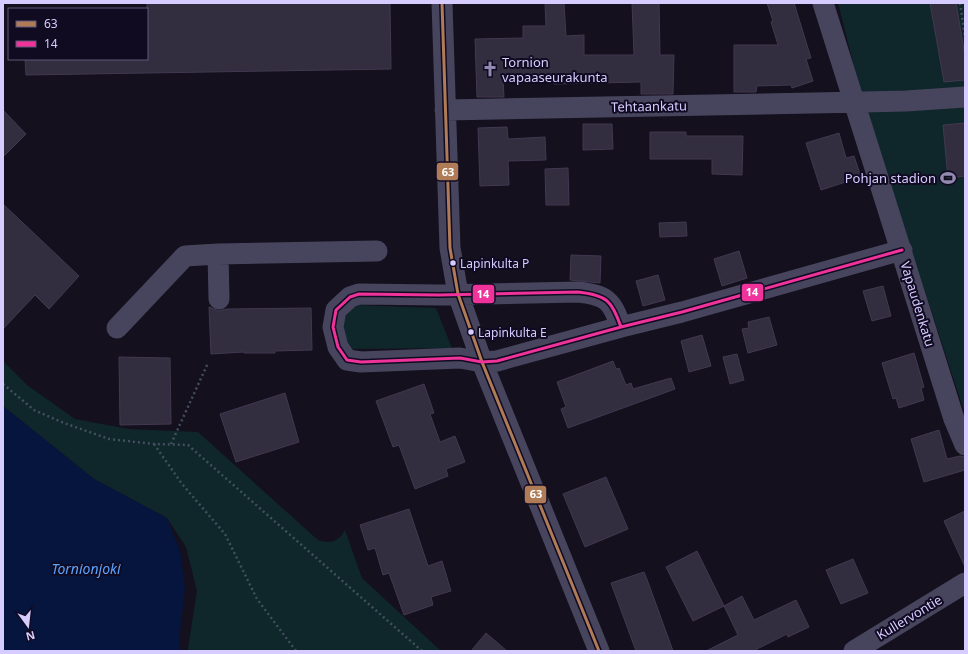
<svg xmlns="http://www.w3.org/2000/svg" width="968" height="654" font-family="'Noto Sans',sans-serif">
<style>
.green{fill:#0f262a}
.water{fill:#06153e}
.building{fill:#322d3f;stroke:#413951}
.lines{fill:none;stroke-linecap:round;stroke-linejoin:round}
.path{stroke:#424f5f;stroke-width:2.5;stroke-dasharray:2 3;stroke-linecap:butt}
.minor{stroke:#47445e;stroke-width:21}
.bus-1-casing{stroke:#110b22;stroke-width:6}
.bus-2-casing{stroke:#110b22;stroke-width:6}
.bus-1{stroke:#b07c57;stroke-width:3}
.bus-2{stroke:#ef339a;stroke-width:3}
.bus-dot{fill:#d6ccff;stroke:#110b22;stroke-width:1.5}
.labels{text-anchor:middle;dominant-baseline:central;stroke-width:4;stroke-linejoin:round;paint-order:stroke}
.bus-label{font-size:12px;fill:#d6ccff;stroke:#110b22;text-anchor:start}
.poi-label{font-size:13px;fill:#d6ccff;stroke:#110b22;text-anchor:start}
.street-label{font-size:13px;fill:#d6ccff;stroke:#110b22}
.water-label{font-size:14px;font-style:italic;fill:#5aa3ff;stroke:#110b22}
.line-badge{stroke:#110b22;stroke-width:1.5}
.badge-label{font-size:11px;text-anchor:middle;font-weight:bold;fill:#fff}
</style>
<rect width="100%" height="100%" fill="#14101d"/>
<path class="green" d="M838 3H965V414L863 102Z
M354 305 436 308 452 348 352 349 343 338 344 318Z
M3 361 27 385 75 419 129 429 198 432 318 540C331 544 338 542 345 530L362 578 441 651H189L188 648 197 591 186 547 167 518 94 479 3 406Z"/>
<path class="water" d="M3 406 94 479 167 518 180 551 185 588 179 640 181 651H3Z"/>
<path class="building" d="M147 3H390L391 69 26 75 25 59H147Z
M545 3H564L566 36 584 35V55H634L632 3H659L660 55H674L673 94H641V82L554 84V79H503L504 97H477L475 39 523 38V26H546Z
M767 3H794L811 58 806 59 813 81 792 88 791 85 757 86 756 92H734V45H778L771 22 773 21Z
M930 3H956L965 56V80L944 82Z
M3 110 26 134 3 157Z
M965 123V176L948 178 943 125Z
M583 124H612L613 149 583 150Z
M507 127 508 139 545 137 546 160 508 161 509 185 480 186 478 128Z
M650 132H686V136H743L742 175 712 174V159H650Z
M839 133 846 158 854 156 861 177 821 190 806 143Z
M568 168 569 205H546L545 169Z
M3 204 79 276 49 309 35 295 3 329Z
M686 222 687 236 660 237 659 223Z
M739 251 747 278 722 286 714 259Z
M571 255 601 256 600 283 570 280Z
M658 275 665 300 643 306 636 281Z
M883 286 891 316 872 321 863 291Z
M209 307 219 311 226 309 311 308 312 350 275 351V353H244V352L211 354Z
M769 317 777 345 748 353 742 329 749 328 748 322Z
M702 335 711 366 689 372 681 341Z
M914 353 924 387 921 388 924 400 899 408 896 398 893 399 882 363Z
M737 354 744 380 730 384 723 357Z
M119 357 170 358 171 424 120 425Z
M613 361 616 369 619 368 626 385 631 383 633 389 671 378 675 389 568 428 561 409 566 407 557 382Z
M424 384 434 413 430 414 440 442 455 436 465 462 446 469 448 476 415 489 399 445 393 447 376 401Z
M285 393 299 442 236 462 220 414Z
M939 430 947 459 960 456 965 457V470L924 482 911 439Z
M606 477 628 529 585 547 563 494Z
M409 509 428 566 442 561 451 591 431 597 433 605 404 615 389 573 383 575 375 548 368 550 360 525Z
M965 511V567L944 521Z
M697 551 724 606 693 621 666 567Z
M853 559 868 593 841 604 826 570Z
M644 572 648 582 673 651H636L611 583Z
M742 596 754 620 796 600 809 627 788 637 787 634 753 651H706L738 635 724 606Z
M486 633 507 651H471Z"/>
<g class="lines">
<path class="path" d="M960 3 965 37
M3 384 34 410 64 423 109 439 154 444 188 445 422 651
M154 444 182 484 225 534 257 599 296 651
M171 444 208 363"/>
<path class="minor" d="M442 3 450 248 458 294 482 362 599 651
M823 3 954 419 965 445
M445 110 863 102 906 101 965 97
M218 254 219 299
M621 327C612 301 607 295 578 292L439 295 359 294 350 297 336 310 333 327 338 347 347 360 361 362 460 358 482 362 497 361 621 327 682 312 902 250
M117 328 185 256 218 254 377 251
M854 651 965 583"/>
<defs>
<path id="bus-1" d="M442 3 450 248 458 294 482 362 599 651"/>
<path id="bus-2" d="M621 327C612 301 607 295 578 292L439 295 359 294 350 297 336 310 333 327 338 347 347 360 361 362 460 358 482 362 497 361 621 327 682 312 902 250"/>
</defs>
<use href="#bus-1" class="bus-1-casing"/>
<use href="#bus-2" class="bus-2-casing"/>
<use href="#bus-1" class="bus-1"/>
<use href="#bus-2" class="bus-2"/>
</g>
<defs>
<symbol id="church-bare" viewBox="-9 -9 18 18"><path d="M-1.2-6h2.4v3.5h3.3v2.4h-3.3V6h-2.4V-.1h-3.3v-2.4h3.3Z" fill="#928ab0" stroke="#110b22" stroke-width="2.5" paint-order="stroke"/></symbol>
<symbol id="stadium-bare" viewBox="-9 -9 18 18"><path d="M0-5a6.5 5 0 1 0 0 10a6.5 5 0 1 0 0-10ZM-3.5-1.8h7v3.6h-7Z" fill="#928ab0" stroke="#110b22" stroke-width="2.5" paint-order="stroke"/></symbol>
</defs>
<g fill-rule="evenodd">
<use href="#church-bare" x="479" y="58" width="22" height="22"/>
<use href="#stadium-bare" x="937" y="167" width="22" height="22"/>
</g>
<g class="bus-dot">
<circle cx="453" cy="263" r="3.5"/>
<circle cx="471" cy="332" r="3.5"/>
</g>
<g class="labels">
<g class="bus-label">
<text x="460" y="263">Lapinkulta P</text>
<text x="478" y="332">Lapinkulta E</text>
</g>
<g class="poi-label">
<text x="502" y="62">Tornion<tspan x="502" dy="15">vapaaseurakunta</tspan></text>
<text x="936" y="178" text-anchor="end">Pohjan stadion</text>
</g>
<g class="street-label">
<text transform="translate(649 106) rotate(-1)">Tehtaankatu</text>
<text transform="translate(918 304) rotate(73)">Vapaudenkatu</text>
<text transform="translate(909 617) rotate(-31)">Kullervontie</text>
</g>
<g class="water-label">
<text x="86" y="568">Tornionjoki</text>
</g>
</g>
<g class="line-badge">
<rect x="436" y="162" width="23" height="19" rx="4" fill="#b07c57"/>
<rect x="741" y="283" width="23" height="19" rx="4" fill="#ef339a"/>
<rect x="472" y="284" width="23" height="20" rx="4" fill="#ef339a"/>
<rect x="524" y="485" width="23" height="19" rx="4" fill="#b07c57"/>
</g>
<g class="badge-label">
<text x="448" y="176">63</text>
<text x="752" y="296">14</text>
<text x="483" y="298">14</text>
<text x="536" y="498">63</text>
</g>
<rect width="968" height="654" fill="none" stroke="#d6ccff" stroke-width="8"/>
<rect x="8" y="8" width="140" height="52" fill="#110b22" stroke="#60587a"/>
<rect x="16" y="21" width="20" height="6" fill="#b07c57" stroke="#60587a"/>
<text x="44" y="28" font-size="12" fill="#d6ccff">63</text>
<rect x="16" y="41" width="20" height="6" fill="#ef339a" stroke="#60587a"/>
<text x="44" y="48" font-size="12" fill="#d6ccff">14</text>
<g transform="translate(28 626) rotate(165)" stroke="#110b22" stroke-width="3" paint-order="stroke">
<path d="M0-3L7 15L0 10L-7 15Z" fill="#d6ccff"/>
<text y="-6" font-size="11" font-weight="bold" text-anchor="middle" fill="#d6ccff">N</text>
</g>
</svg>
